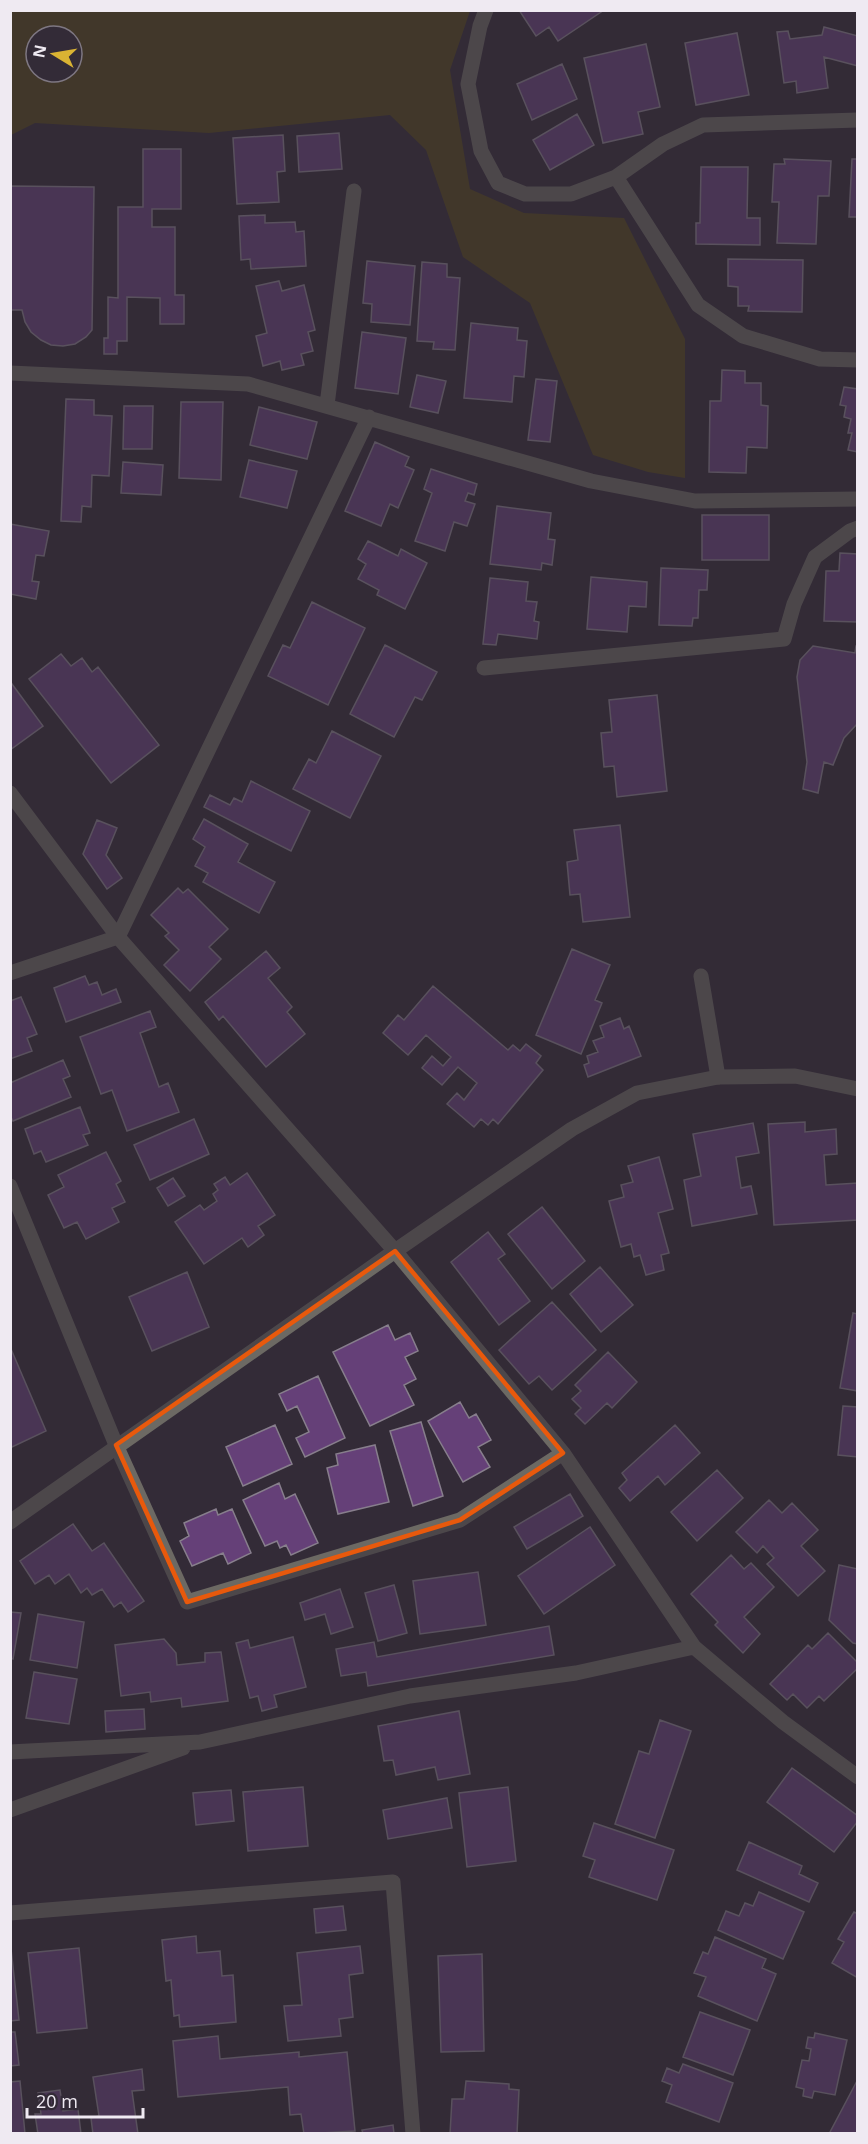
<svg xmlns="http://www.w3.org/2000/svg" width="868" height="2144" font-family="'Open Sans',sans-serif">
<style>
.green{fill:#53461c;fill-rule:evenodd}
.building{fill:#654078;stroke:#877e8c;stroke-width:1.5}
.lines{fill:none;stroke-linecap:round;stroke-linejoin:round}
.minor{stroke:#6c6963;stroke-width:15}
.tertiary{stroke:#6c6963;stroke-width:15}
.marked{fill:none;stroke:#e8590c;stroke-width:4.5;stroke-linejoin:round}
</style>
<rect width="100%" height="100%" fill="#332b37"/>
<path class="green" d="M11 10 470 11 450 70 470 189 524 213 624 218 685 339V478L648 472 593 455 530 303 463 257 426 150 390 115 209 133 35 123 11 135ZM36 36H72V72H36Z"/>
<path class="building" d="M519 10H604L558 41 549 27 536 36Z
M824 27 858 36V66L824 57 828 88 797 93 796 81 784 83 777 32 788 31 790 39 822 35Z
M737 33 749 95 696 105 685 43Z
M646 44 660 107 638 112 643 134 603 143 584 58Z
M562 64 577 99 532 120 517 84Z
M577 114 594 145 550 170 533 140Z
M339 133 342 169 299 172 297 136Z
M283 135 285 171 277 172 279 202 237 204 233 138Z
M143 149H181V209H152V227H175V295H184V324H160V298L127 297V341H117V354H104V338H108V297L118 298V207H143Z
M784 159 831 161 829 196H818L816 244 777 243 779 202H772L774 164H785Z
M852 159H858V217H849Z
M701 167H748L747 218H760V245L696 244V223H700Z
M10 186 94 187 92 330 86 337 75 344 63 346 51 345 41 340 31 332 25 322 22 310H10Z
M265 215V223L295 222 296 232 304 231 306 266 251 269 250 259 241 260 239 216Z
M728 259 803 260 802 312 748 311 749 306H738V287L728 286Z
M367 261 415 266 410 325 371 322 372 304 363 303Z
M422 262 447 264V277L460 278 455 350 433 349 434 342 417 341Z
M279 281 282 291 304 285 315 330 308 332 313 351 301 354 304 365 282 370 280 361 263 366 256 336 267 333 256 286Z
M471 323 518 328 517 340 527 341 524 377 514 376 512 402 464 398Z
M362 332 406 338 398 394 355 388Z
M722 370 745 371V383H761V405L768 406 767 448 747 447 746 473 709 472 710 401H721Z
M417 375 446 381 438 413 410 407Z
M536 379 557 381 550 442 528 440Z
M844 387 858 389V452L848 450 852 433H848L851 419 844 417 846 406 840 405Z
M66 399 94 400V415L112 416 109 476 92 475 91 507 82 506 81 522 61 521Z
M181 402H223L221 480 179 478Z
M124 406H153L152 449H123Z
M259 407 317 422 307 459 250 445Z
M375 442 409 457 405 466 414 470 398 508 390 504 381 526 345 511Z
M249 460 297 471 287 508 240 497Z
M123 462 163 465 161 495 121 493Z
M431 469 477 484 474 495 468 493 465 501 475 504 467 526 454 522 445 551 415 541 432 493 424 489Z
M497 506 551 513 548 539 555 540 552 565 542 563 541 570 490 564Z
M702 515H769V560H702Z
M10 524 49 531 44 556 36 555 32 581 39 582 36 599 10 594Z
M368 541 398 556 401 549 427 563 405 609 377 595 379 590 358 579 366 564 358 559Z
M840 553 858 554V622L824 621 826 571H839Z
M661 568 708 570 707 590H699L698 618H693L692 626 659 625Z
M591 577 647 582 646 607 629 606 627 632 587 629Z
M490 578 528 582 526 601 537 602 534 621 539 622 537 639 498 634 496 645 483 644Z
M312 602 365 628 328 705 268 676 283 645 290 648Z
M385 645 437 672 422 700 415 697 394 737 350 714Z
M813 646 855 653 856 646H858V723L844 738 833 765 824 762 818 793 803 789 807 762 797 677 800 660Z
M61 654 71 666 82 658 92 672 98 667 159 745 111 783 29 679Z
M12 684 43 726 10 750V686Z
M657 695 667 791 617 797 614 766 604 767 601 733 612 732 609 700Z
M332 731 381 756 350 818 293 789 309 759 316 763Z
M251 781 310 811 291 851 204 807 210 795 230 805 234 798 242 802Z
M204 819 248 844 238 862 275 882 259 913 203 882 208 873 195 866 205 847 193 839Z
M97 820 117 828 106 855 122 878 107 889 83 854Z
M620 825 630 917 583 922 580 894 570 895 567 862 578 860 574 830Z
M178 888 183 893 188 889 228 929 209 947 221 959 190 991 164 965 179 950 165 936 169 933 151 915Z
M572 949 610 965 595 1000 602 1003 581 1054 536 1035Z
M266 951 280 968 268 978 292 1007 287 1012 305 1034 266 1067 223 1016 219 1020 205 1002Z
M85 976 89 985 97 982 102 995 116 989 121 1002 66 1022 54 988Z
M433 986 508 1050 513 1045 520 1051 526 1044 541 1056 536 1063 543 1070 498 1124 493 1119 488 1125 481 1119 474 1127 447 1104 457 1093 464 1100 477 1083 458 1067 442 1085 422 1068 432 1056 443 1066 451 1057 426 1035 408 1055 383 1033 398 1015 404 1020Z
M21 997 37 1034 27 1038 32 1051 10 1059V1001Z
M150 1011 156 1027 140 1033 159 1087 168 1083 179 1112 127 1131 112 1090 101 1094 80 1037Z
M620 1018 624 1029 629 1026 641 1056 588 1077 584 1065 589 1063 587 1056 598 1052 593 1041 604 1037 600 1026Z
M63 1060 70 1076 63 1079 71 1097 13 1121 10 1116V1083Z
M80 1107 90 1133 83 1135 88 1145 46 1162 41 1151 34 1154 25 1129Z
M194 1119 209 1154 150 1180 134 1145Z
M805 1122V1132L836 1129 837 1154 824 1155 826 1185 858 1183V1220L774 1225 768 1124Z
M753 1123 759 1153 736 1157 741 1188 751 1186 757 1214 692 1226 684 1180 701 1176 693 1134Z
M106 1152 121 1181 116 1184 125 1202 112 1208 119 1222 86 1239 77 1222 64 1228 48 1195 64 1187 58 1175Z
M659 1157 673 1209 658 1213 669 1253 661 1255 664 1270 646 1275 640 1255 634 1257 631 1244 621 1247 609 1201 624 1197 621 1185 633 1182 628 1166Z
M247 1173 275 1215 258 1226 264 1235 248 1247 242 1238 204 1264 175 1222 200 1205 204 1210 217 1201 213 1194 218 1190 214 1184 225 1177 230 1185Z
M173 1178 185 1196 168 1206 157 1188Z
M542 1207 585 1261 552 1289 508 1234Z
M488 1232 505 1254 498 1259 530 1301 499 1325 451 1262Z
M600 1267 633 1305 601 1332 570 1294Z
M187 1272 209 1327 152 1351 129 1297Z
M552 1302 596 1350 552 1390 539 1376 529 1384 499 1350Z
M853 1313 858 1314V1391L840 1388Z
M388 1325 395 1340 410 1333 418 1351 405 1357 416 1379 404 1385 414 1405 370 1426 333 1352Z
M11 1349 46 1431 12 1447 10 1443Z
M608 1352 637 1382 612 1408 607 1403 585 1424 575 1414 581 1408 572 1399 581 1391 575 1385Z
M318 1376 345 1438 305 1457 296 1438 309 1432 297 1406 287 1411 279 1394Z
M460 1402 469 1418 476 1414 491 1440 478 1447 490 1467 463 1482 428 1421Z
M843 1406 858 1407V1457L838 1455Z
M421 1422 443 1496 413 1506 390 1431Z
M275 1425 292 1464 243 1486 226 1447Z
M675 1425 700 1453 665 1485 658 1476 630 1501 619 1488 627 1480 622 1473Z
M375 1445 389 1502 338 1514 327 1468 338 1465 336 1454Z
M717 1470 743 1498 697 1541 671 1512Z
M279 1483 285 1499 295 1494 318 1543 291 1555 286 1545 280 1548 277 1541 265 1546 243 1500Z
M570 1494 583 1516 527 1549 514 1527Z
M769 1500 782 1513 792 1503 818 1530 801 1546 825 1571 798 1596 767 1564 774 1558 763 1546 757 1553 736 1532Z
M216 1509 218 1515 232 1509 251 1553 228 1564 223 1553 192 1566 180 1541 189 1536 184 1523Z
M73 1524 92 1551 104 1543 144 1601 128 1612 121 1602 114 1607 102 1589 92 1595 87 1588 81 1593 69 1574 55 1584 49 1575 35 1584 20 1561Z
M590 1527 615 1565 544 1614 518 1576Z
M731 1555 744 1569 751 1563 774 1587 744 1617 760 1634 743 1653 715 1625 718 1622 691 1594Z
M839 1565 858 1569V1644L853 1643 829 1620Z
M478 1572 486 1625 420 1634 413 1581Z
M394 1585 407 1633 378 1641 365 1593Z
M340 1589 353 1627 331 1634 325 1614 305 1620 300 1603Z
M10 1612 21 1613 13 1659 10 1658Z
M38 1614 84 1622 77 1668 30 1660Z
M549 1626 554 1655 368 1686 366 1672 341 1676 336 1649 374 1642 377 1657Z
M828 1633 858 1663V1668L824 1701 819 1696 807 1708 793 1694 787 1700 770 1684 808 1645 812 1649Z
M293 1637 306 1687 274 1695 277 1707 262 1711 258 1696 250 1698 236 1643 248 1640 250 1648Z
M164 1639 176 1653 177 1665 205 1662V1653L221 1652 228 1701 182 1707 181 1698 151 1702 150 1692 121 1696 115 1645Z
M34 1672 77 1679 69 1724 26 1718Z
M144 1709 145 1729 106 1732 105 1711Z
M459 1711 470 1774 438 1780 435 1767 396 1775 393 1760 384 1761 378 1726Z
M660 1720 691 1731 655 1838 615 1824 639 1751 649 1754Z
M792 1768 858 1816V1821L834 1852 767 1802Z
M303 1787 308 1846 248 1851 243 1792Z
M508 1787 516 1861 467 1867 459 1793Z
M231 1790 234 1821 196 1825 193 1793Z
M447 1798 452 1828 388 1839 383 1810Z
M594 1823 674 1850 657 1900 589 1877 595 1860 583 1856Z
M749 1842 802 1866 799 1874 818 1883 809 1902 737 1870Z
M759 1892 804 1912 783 1959 718 1930 726 1911 739 1916 745 1903 753 1906Z
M343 1906 346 1930 316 1933 314 1909Z
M854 1912 858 1914V1978L832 1963 844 1942 838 1939Z
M196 1936 197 1953 220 1951 222 1976 233 1975 236 2022 180 2027 179 2015 174 2016 171 1980 166 1981 162 1940Z
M715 1937 766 1959 762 1968 776 1974 757 2021 698 1996 706 1977 694 1973 703 1952 708 1954Z
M360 1946 363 1973 349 1975 353 2017 339 2019 341 2036 288 2041 284 2006 302 2005 297 1953Z
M79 1948 87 2028 37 2033 28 1953Z
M11 1949 19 2020 10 2021V1950Z
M482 1954 484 2051 441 2052 438 1956Z
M700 2012 750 2030 733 2075 683 2057Z
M10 2032H15L19 2065 10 2066Z
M815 2033 847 2040 835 2095 814 2091 812 2098 803 2096 804 2089 796 2087 802 2060 809 2061 811 2049 806 2048 808 2037 814 2038Z
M218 2036 220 2059 299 2052V2057L347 2052 355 2131 304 2134 301 2114 290 2115 288 2087 178 2097 173 2041Z
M683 2064 733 2083 719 2122 666 2102 672 2085 662 2081 667 2068 679 2073Z
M142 2069 144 2090 132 2091 138 2134H93L91 2118 99 2116 93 2077Z
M858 2079V2134H829Z
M20 2081 25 2134H10V2082Z
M466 2081 509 2084V2089L519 2090 517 2134H450L452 2099H464Z
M60 2090 63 2111 78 2109 81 2134H38L35 2114H41L38 2093Z
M393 2125 394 2134H363L362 2130Z"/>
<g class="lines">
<path class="minor" d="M486 10 480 26 468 84 481 151 498 183 525 194H571L616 177 663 144 703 125 858 120
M616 177 698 305 743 336 820 359 858 360
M10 373 248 384 591 481 695 501 858 499
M327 405 354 191
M484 668 784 639 794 604 815 557 850 531 858 528
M10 793 118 937 395 1251 563 1453 694 1647 783 1722 858 1777
M10 973 118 937 369 417
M701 976 718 1077
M10 1186 116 1445 187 1602 460 1520 563 1453
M10 1752 200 1742 410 1696 576 1673 694 1647
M10 1810 183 1748
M10 1913 393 1882 413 2134"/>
<path class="tertiary" d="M10 1522 395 1251 572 1129 637 1093 718 1077 795 1076 858 1089"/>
</g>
<path d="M0 0H868V2144H0ZM395 1251 563 1453 460 1520 187 1602 116 1445Z" fill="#332b37" fill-opacity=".55" fill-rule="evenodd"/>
<path class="marked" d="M395 1251 563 1453 460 1520 187 1602 116 1445Z"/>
<rect width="868" height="2144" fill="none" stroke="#efeaf2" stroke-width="24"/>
<g transform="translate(54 54) rotate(281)"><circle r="28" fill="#332b37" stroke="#7e7782" stroke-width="1.5"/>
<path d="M0-4.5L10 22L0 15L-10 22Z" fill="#dab333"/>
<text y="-9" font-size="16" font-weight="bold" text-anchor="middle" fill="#efeaf2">N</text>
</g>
<path d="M27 2108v9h116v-9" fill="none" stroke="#efeaf2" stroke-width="3"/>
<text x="36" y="2108" font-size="18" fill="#efeaf2" stroke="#332b37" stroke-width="4.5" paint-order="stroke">20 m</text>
</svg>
